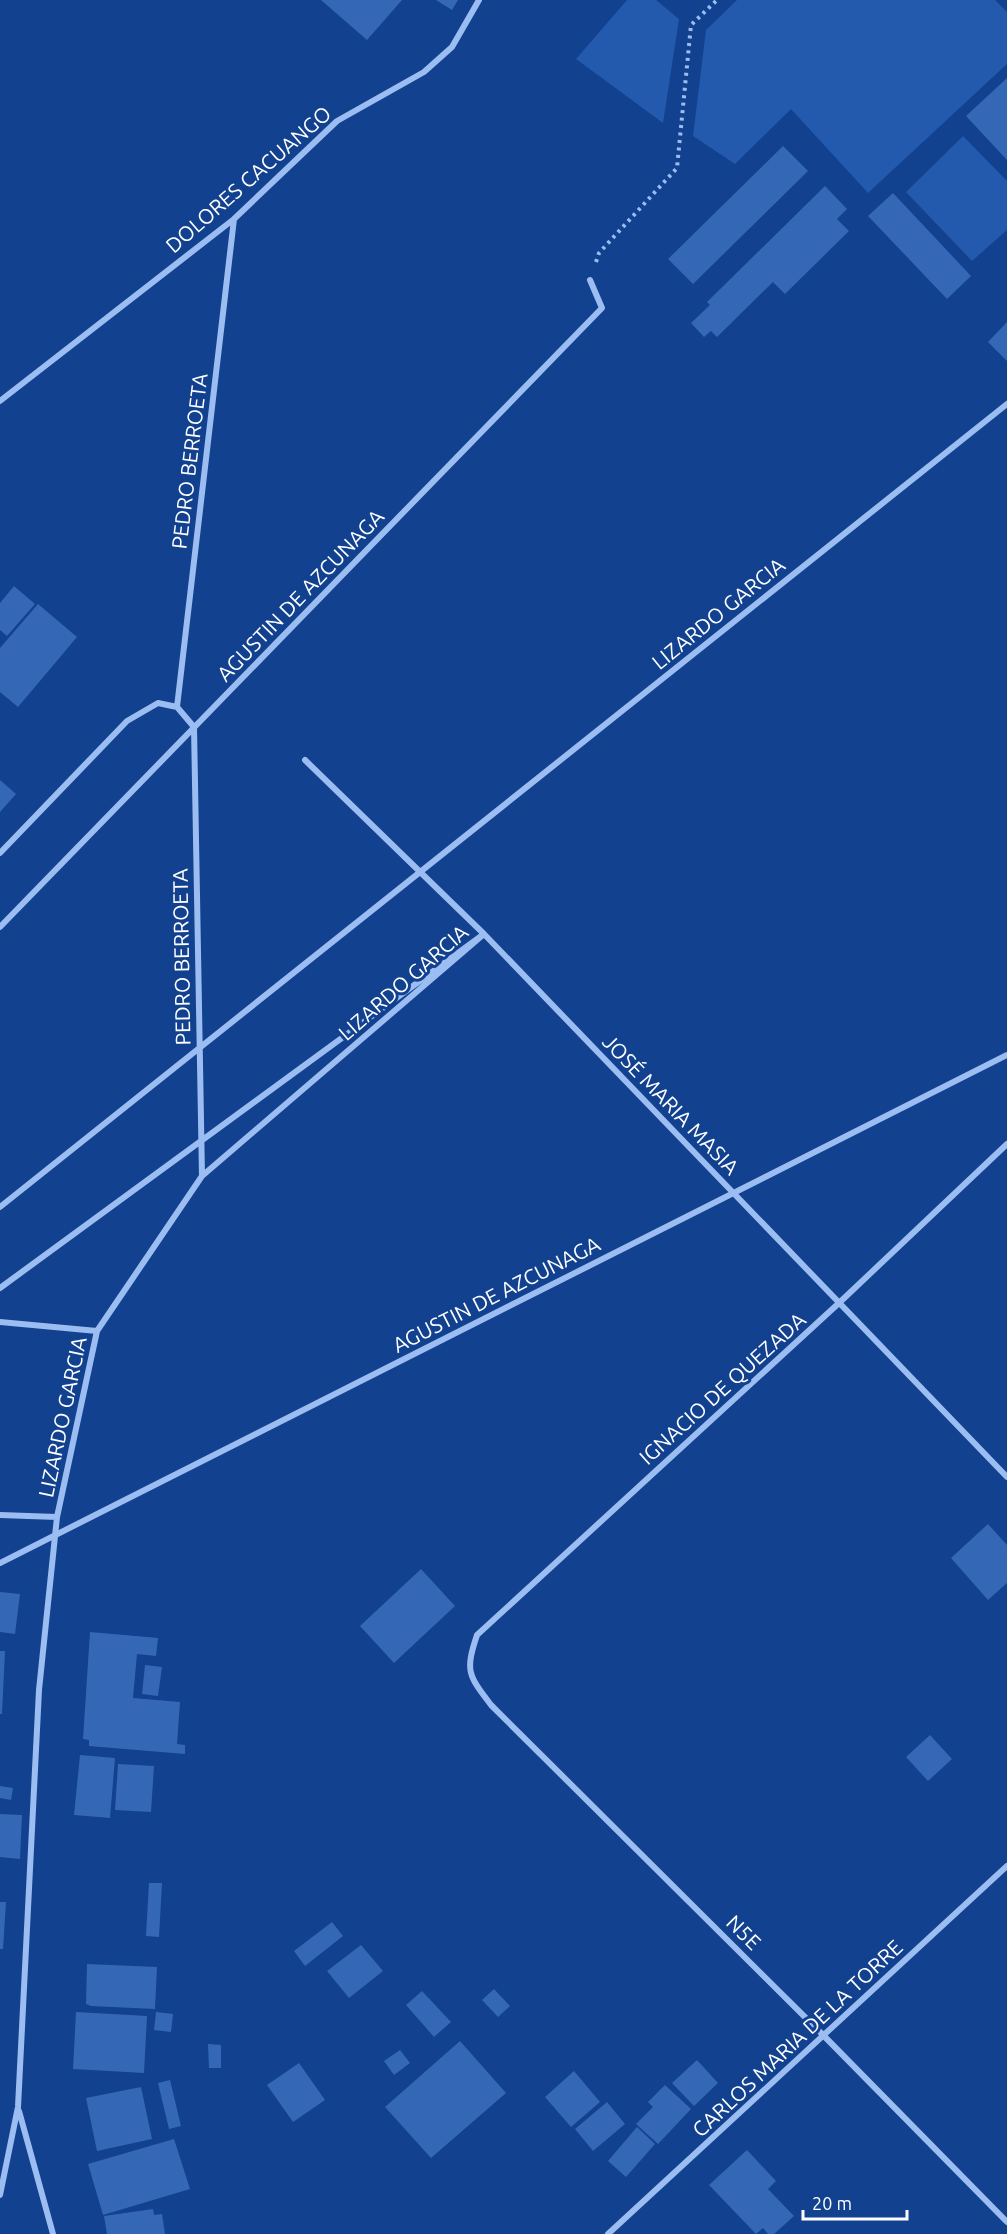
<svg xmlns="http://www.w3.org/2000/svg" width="1007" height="2234" font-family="Ubuntu,sans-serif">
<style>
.green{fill:#235aae}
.building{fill:#3468b6}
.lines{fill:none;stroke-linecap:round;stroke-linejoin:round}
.path{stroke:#9bbdf2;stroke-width:4;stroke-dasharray:3 4.5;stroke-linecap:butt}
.minor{stroke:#9bbdf2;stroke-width:6}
.labels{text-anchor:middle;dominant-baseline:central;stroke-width:6;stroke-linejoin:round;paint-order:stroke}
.street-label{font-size:21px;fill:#fff;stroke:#11418f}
</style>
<rect width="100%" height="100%" fill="#11418f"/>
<path class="green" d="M627 0H656L679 19 663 123 576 59Z
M737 0H995L1007 12V64L868 193 791 109 735 164 693 136 706 30Z
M963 136 1007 181V230L972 261 906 192Z"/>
<path class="building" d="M321 0H402L367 40Z
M436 0H458L452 10Z
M1007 78V160L966 116Z
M783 146 808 171 693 284 668 259Z
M825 186 847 209 837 219 849 231 785 294 773 282 717 337 711 331 704 337 691 323 710 305 707 302Z
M893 193 971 276 947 299 868 216Z
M1007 322V361L988 342Z
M14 586 35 604 7 636 0 630V603Z
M38 604 77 637 18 707 0 692V648Z
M0 780 16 794 0 812Z
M988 1524 1007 1545V1583L988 1600 951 1558Z
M421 1569 455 1606 394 1663 360 1626Z
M0 1592 20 1594 15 1634 0 1632Z
M90 1632 158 1638 156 1656 137 1654 133 1698 180 1702 177 1744 185 1745V1754L89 1746V1740L83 1739Z
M0 1651H5L2 1714H0Z
M145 1665 162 1667 158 1696 142 1694Z
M930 1735 952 1759 928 1781 906 1757Z
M80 1755 115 1758 110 1818 74 1815Z
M118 1764 154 1766 151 1812 115 1810Z
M0 1786 13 1788 11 1800 0 1798Z
M0 1814 22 1815 20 1859 0 1857Z
M149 1883H162L159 1937 146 1936Z
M0 1902H6L3 1949H0Z
M332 1922 343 1936 305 1966 294 1951Z
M361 1945 383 1971 349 1998 327 1971Z
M87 1964 157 1967 155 2009 91 2006 86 2004Z
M494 1989 510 2006 498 2017 482 2000Z
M422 1991 451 2022 434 2037 406 2005Z
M76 2012 147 2016 144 2073 73 2069Z
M156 2012 173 2014 171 2032 154 2030Z
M460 2041 506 2093 431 2158 385 2107Z
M208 2044 221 2045V2068H209Z
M400 2050 410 2063 394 2075 384 2061Z
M697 2060 718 2083 694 2106 672 2083Z
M299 2063 325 2100 293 2122 267 2085Z
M574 2071 600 2102 571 2127 545 2097Z
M170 2080 181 2126 169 2129 158 2083Z
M665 2085 691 2109 658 2144 636 2124 653 2107 648 2102Z
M141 2087 152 2139 97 2151 86 2098Z
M607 2102 625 2124 593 2151 575 2129Z
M637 2127 655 2144 626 2177 608 2161Z
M174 2139 190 2189 103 2215 88 2164Z
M747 2150 776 2181 768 2189 794 2216 774 2234H768L763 2228 756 2234 709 2185Z
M153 2209 154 2215 162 2214 165 2234H107L104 2216Z"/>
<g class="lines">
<path class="path" d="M596 262 599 253 677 168 691 25 717 0"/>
<path class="minor" d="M0 401 234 219 337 121 424 72 452 47 479 0
M177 707 234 219
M305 760 484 934 1007 1477
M0 853 127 721 158 703 177 707 194 727 202 1176
M0 927 602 308 590 280
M1007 1144 839 1303 477 1635C465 1671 468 1675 491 1705L824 2036 1007 2222
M0 1207 1007 404
M0 1288 484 934 202 1176 97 1331 57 1517 39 1690 18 2107 0 2195
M0 1322 97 1331
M0 1515 57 1517
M0 1563 1007 1055
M19 2111 53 2234
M608 2234 1007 1866"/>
</g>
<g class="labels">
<g class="street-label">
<text transform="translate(248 179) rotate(-41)">DOLORES CACUANGO</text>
<text transform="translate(189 461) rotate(-83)">PEDRO BERROETA</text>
<text transform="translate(300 595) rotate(-46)">AGUSTIN DE AZCUNAGA</text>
<text transform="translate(718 613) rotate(-39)">LIZARDO GARCIA</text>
<text transform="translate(181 957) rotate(-91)">PEDRO BERROETA</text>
<text transform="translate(403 982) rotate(-41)">LIZARDO GARCIA</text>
<text transform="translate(671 1104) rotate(46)">JOSÉ MARIA MASIA</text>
<text transform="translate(496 1294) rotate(-27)">AGUSTIN DE AZCUNAGA</text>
<text transform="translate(722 1388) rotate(-42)">IGNACIO DE QUEZADA</text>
<text transform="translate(62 1417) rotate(-78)">LIZARDO GARCIA</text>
<text transform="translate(744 1932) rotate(45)">N5E</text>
<text transform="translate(797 2038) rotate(-43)">CARLOS MARIA DE LA TORRE</text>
</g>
</g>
<path d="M803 2210v9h104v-9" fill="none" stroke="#ffffff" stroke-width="3"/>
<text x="812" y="2210" font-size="18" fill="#ffffff" stroke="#11418f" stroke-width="4.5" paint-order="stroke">20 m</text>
</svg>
